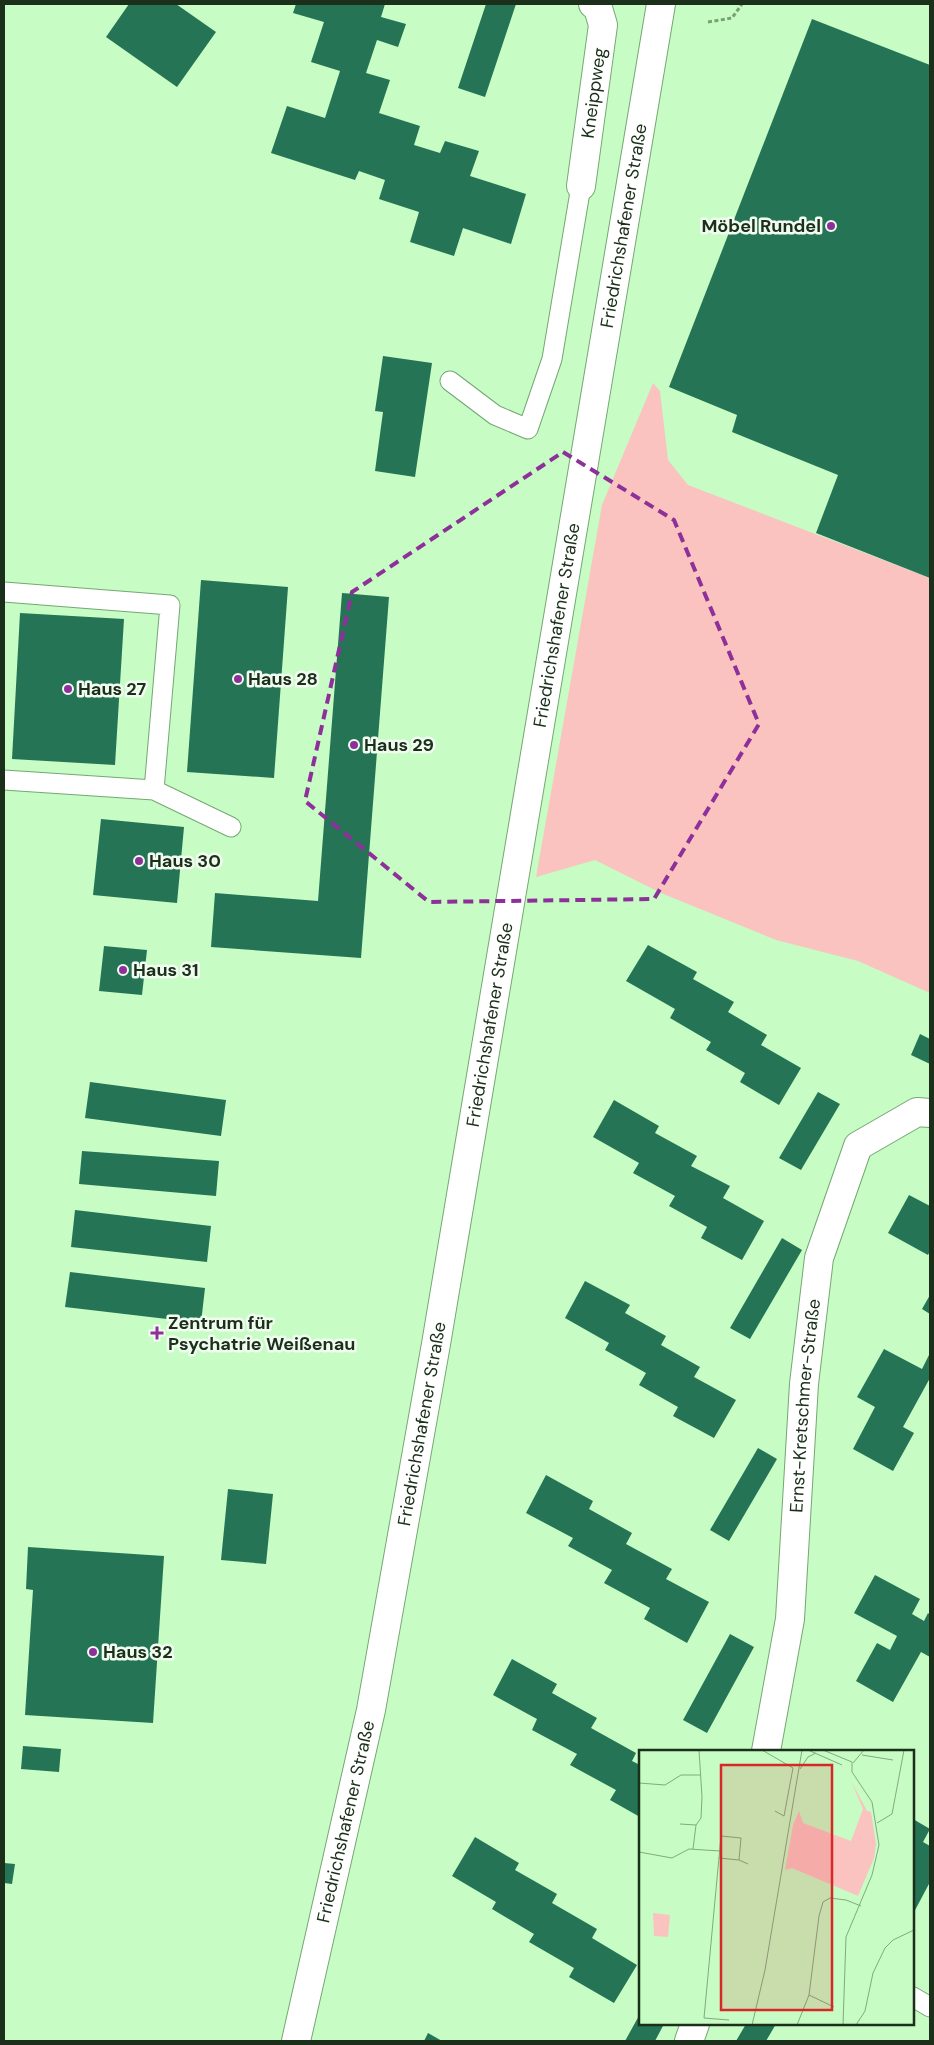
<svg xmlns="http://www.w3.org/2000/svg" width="934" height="2045" font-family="'DM Sans',sans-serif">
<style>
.green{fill:#fbc3bf}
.building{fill:#257455}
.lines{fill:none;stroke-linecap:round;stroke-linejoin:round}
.lane-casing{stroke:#75a773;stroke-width:21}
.street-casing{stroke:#75a773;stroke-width:30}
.secondary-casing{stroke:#75a773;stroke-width:30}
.path{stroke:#799f77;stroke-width:3;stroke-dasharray:4 2.5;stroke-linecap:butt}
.lane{stroke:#fff;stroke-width:19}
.street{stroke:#fff;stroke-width:28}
.secondary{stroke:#fff;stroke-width:28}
.marked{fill:none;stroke:#8e309a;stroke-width:4;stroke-dasharray:10 6;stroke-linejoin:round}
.poi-dot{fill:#8e309a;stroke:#f1fcf1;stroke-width:2}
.labels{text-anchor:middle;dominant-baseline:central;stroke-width:5;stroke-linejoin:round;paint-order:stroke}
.street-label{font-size:18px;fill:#1b2f1a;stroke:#f1fcf1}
.poi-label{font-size:18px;font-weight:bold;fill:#1b2f1a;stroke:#f1fcf1;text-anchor:start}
.inset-road{fill:none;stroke:#82aa80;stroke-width:1}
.view{fill:#d62828;fill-opacity:0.15;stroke:#d62828;stroke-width:2.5}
.inset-edge{fill:none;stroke:#1b2f1a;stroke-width:2.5}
</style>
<rect width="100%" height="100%" fill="#c7fcc4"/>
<path class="green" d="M653 383 660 391 668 460 688 485 930 578V993L858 961 776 940 661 893 595 860 536 877 602 505Z"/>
<path class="building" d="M129 4H176L216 32 177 87 106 37Z
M296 4H385L381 17 406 24 398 47 377 40 366 73 390 80 379 113 420 126 414 145 440 153 445 141 479 151 470 176 526 194 511 244 463 228 454 256 410 242 419 212 379 199 385 180 359 171 355 180 271 153 287 106 325 118 340 71 311 62 324 22 293 13Z
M486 4H516L485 97 458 88Z
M812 19 930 65V578L816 533 838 475 732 432 737 415 669 387Z
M383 356 432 363 415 477 375 471 383 412 375 411Z
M201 580 288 587 274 778 187 772Z
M342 593 389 597 361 958 211 947 215 893 318 901Z
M20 613 124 619 115 765 12 759Z
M101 819 184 827 177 903 93 895Z
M648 945 697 972 693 979 734 1002 728 1012 767 1035 761 1045 801 1068 779 1105 740 1082 745 1073 706 1050 711 1042 670 1018 675 1009 626 981Z
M104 946 147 950 142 995 99 991Z
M920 1034 930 1039V1064L911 1055Z
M90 1082 226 1100 221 1136 85 1118Z
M818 1092 840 1104 801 1170 779 1158Z
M614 1100 659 1126 655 1133 697 1156 691 1166 730 1186 723 1198 764 1221 742 1260 701 1238 707 1227 669 1206 675 1196 633 1173 639 1163 593 1137Z
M82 1151 219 1161 216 1196 79 1184Z
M909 1195 930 1206V1251L928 1255 888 1233Z
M75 1210 211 1226 207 1262 71 1247Z
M782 1238 802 1250 750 1339 730 1328Z
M70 1272 205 1288 201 1323 65 1307Z
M585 1281 630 1305 625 1313 666 1336 661 1345 700 1367 694 1377 736 1400 714 1438 673 1416 678 1407 639 1385 646 1373 605 1350 609 1343 565 1318Z
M930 1295V1314L922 1309Z
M884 1349 922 1369 930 1353V1378L903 1427 914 1433 893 1471 853 1449 875 1407 857 1397Z
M758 1448 777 1459 729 1541 710 1530Z
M546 1475 593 1501 589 1509 632 1533 626 1544 672 1569 666 1579 709 1602 687 1643 644 1619 650 1608 604 1583 612 1570 568 1546 573 1538 526 1513Z
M228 1489 273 1494 266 1564 221 1560Z
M28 1547 164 1556 153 1723 25 1715 33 1590 26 1589Z
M875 1575 920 1599 912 1614 924 1621 928 1613 930 1615V1657L921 1652 893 1702 856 1681 877 1643 890 1650 897 1636 854 1613Z
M730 1634 754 1647 707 1733 683 1720Z
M512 1659 557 1684 552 1693 597 1718 591 1728 636 1753 632 1761 640 1765V1817L610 1800 616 1790 570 1765 577 1754 532 1730 537 1719 493 1695Z
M23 1746 61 1749 59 1772 21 1769Z
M913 1819 930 1829 923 1842 930 1846V1882L913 1914Z
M475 1837 519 1863 515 1870 557 1894 552 1903 597 1929 592 1938 637 1965 614 2003 569 1977 574 1968 529 1942 534 1934 492 1909 496 1902 452 1876Z
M4 1863 15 1864 12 1884 4 1883Z
M640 2014V2024H664L655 2041H625Z
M746 2024H776L766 2041H736Z
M428 2033 442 2041H424Z"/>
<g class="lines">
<defs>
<path id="lane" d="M450 381 495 415 528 429 552 359 581 186
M4 592 170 605 154 790
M4 780 154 790 231 827
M913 1997 930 2007"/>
<g id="street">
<path id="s1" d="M581 186 603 25 598 8 593 4"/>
<path id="s2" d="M766 1751 790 1619 804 1384 819 1258 858 1146 917 1112 930 1113"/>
<path d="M689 2041 695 2024"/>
</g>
<g id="secondary">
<path id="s3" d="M296 2041 371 1710 436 1344 661 4"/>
</g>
</defs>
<use href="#lane" class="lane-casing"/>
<use href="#street" class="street-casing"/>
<use href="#secondary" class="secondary-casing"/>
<path class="path" d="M708 22 732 18 742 4"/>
<use href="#lane" class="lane"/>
<use href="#street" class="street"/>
<use href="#secondary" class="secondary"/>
</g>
<path class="marked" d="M563 452 674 520 759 724 654 899 429 902 305 801 352 592Z"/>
<g class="poi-dot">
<circle cx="831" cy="226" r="5"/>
<circle cx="238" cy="679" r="5"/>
<circle cx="68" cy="689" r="5"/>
<circle cx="354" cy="745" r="5"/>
<circle cx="139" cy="861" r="5"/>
<circle cx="123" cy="970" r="5"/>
<path d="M154.5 1325.5h5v5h5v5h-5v5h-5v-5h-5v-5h5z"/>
<circle cx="93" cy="1652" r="5"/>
</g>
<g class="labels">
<g class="street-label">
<text stroke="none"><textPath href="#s1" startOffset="94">Kneippweg</textPath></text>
<text stroke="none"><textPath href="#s3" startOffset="1845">Friedrichshafener Straße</textPath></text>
<text stroke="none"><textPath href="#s3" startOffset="1440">Friedrichshafener Straße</textPath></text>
<text stroke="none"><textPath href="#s3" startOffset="1035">Friedrichshafener Straße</textPath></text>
<text stroke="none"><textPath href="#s2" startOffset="348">Ernst-Kretschmer-Straße</textPath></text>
<text stroke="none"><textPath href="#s3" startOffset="630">Friedrichshafener Straße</textPath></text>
<text stroke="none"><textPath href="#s3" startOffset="225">Friedrichshafener Straße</textPath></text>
</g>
<g class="poi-label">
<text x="821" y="226" text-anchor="end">Möbel Rundel</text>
<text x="248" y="679">Haus 28</text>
<text x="78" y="689">Haus 27</text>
<text x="364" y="745">Haus 29</text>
<text x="149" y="861">Haus 30</text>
<text x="133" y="970">Haus 31</text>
<text x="168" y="1323">Zentrum für<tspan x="168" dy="21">Psychatrie Weißenau</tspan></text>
<text x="103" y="1652">Haus 32</text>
</g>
</g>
<g transform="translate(639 1750)">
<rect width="275" height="275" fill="#c7fcc4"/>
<path d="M212 31 228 61 232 62 237 94 235 108 219 146 153 118 146 120 154 75 160 61 164 73 212 91 224 59ZM14 163 31 165 29 187 15 186Z" fill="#fbc3bf"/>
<path class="inset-road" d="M123 0 154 18 145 66 136 61M169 0 203 15M184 0 213 12V22M223 5 254 10M214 13 225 0M161 19 169 7 177 3M0 33 26 35 42 25H61M238 73 253 64 265 0M41 74 57 75 54 99M57 75 62 68 63 47 60 0M0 102 33 108 50 99 81 101M80 108 100 110 109 114M275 116V133M170 245 195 257M90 270 65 268 82 86 102 88 100 110M113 275 126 220 163 0M158 275 170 245 180 166 184 152 191 148 207 150 222 156M204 275 207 187 233 125 240 95 233 52 213 22M217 275 226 261 234 223 246 198 254 190 275 180"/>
<path class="view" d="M82 15H193V260H82Z"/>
<rect width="275" height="275" class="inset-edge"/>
</g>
<rect width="934" height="2045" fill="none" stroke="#1b2f1a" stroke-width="10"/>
</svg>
